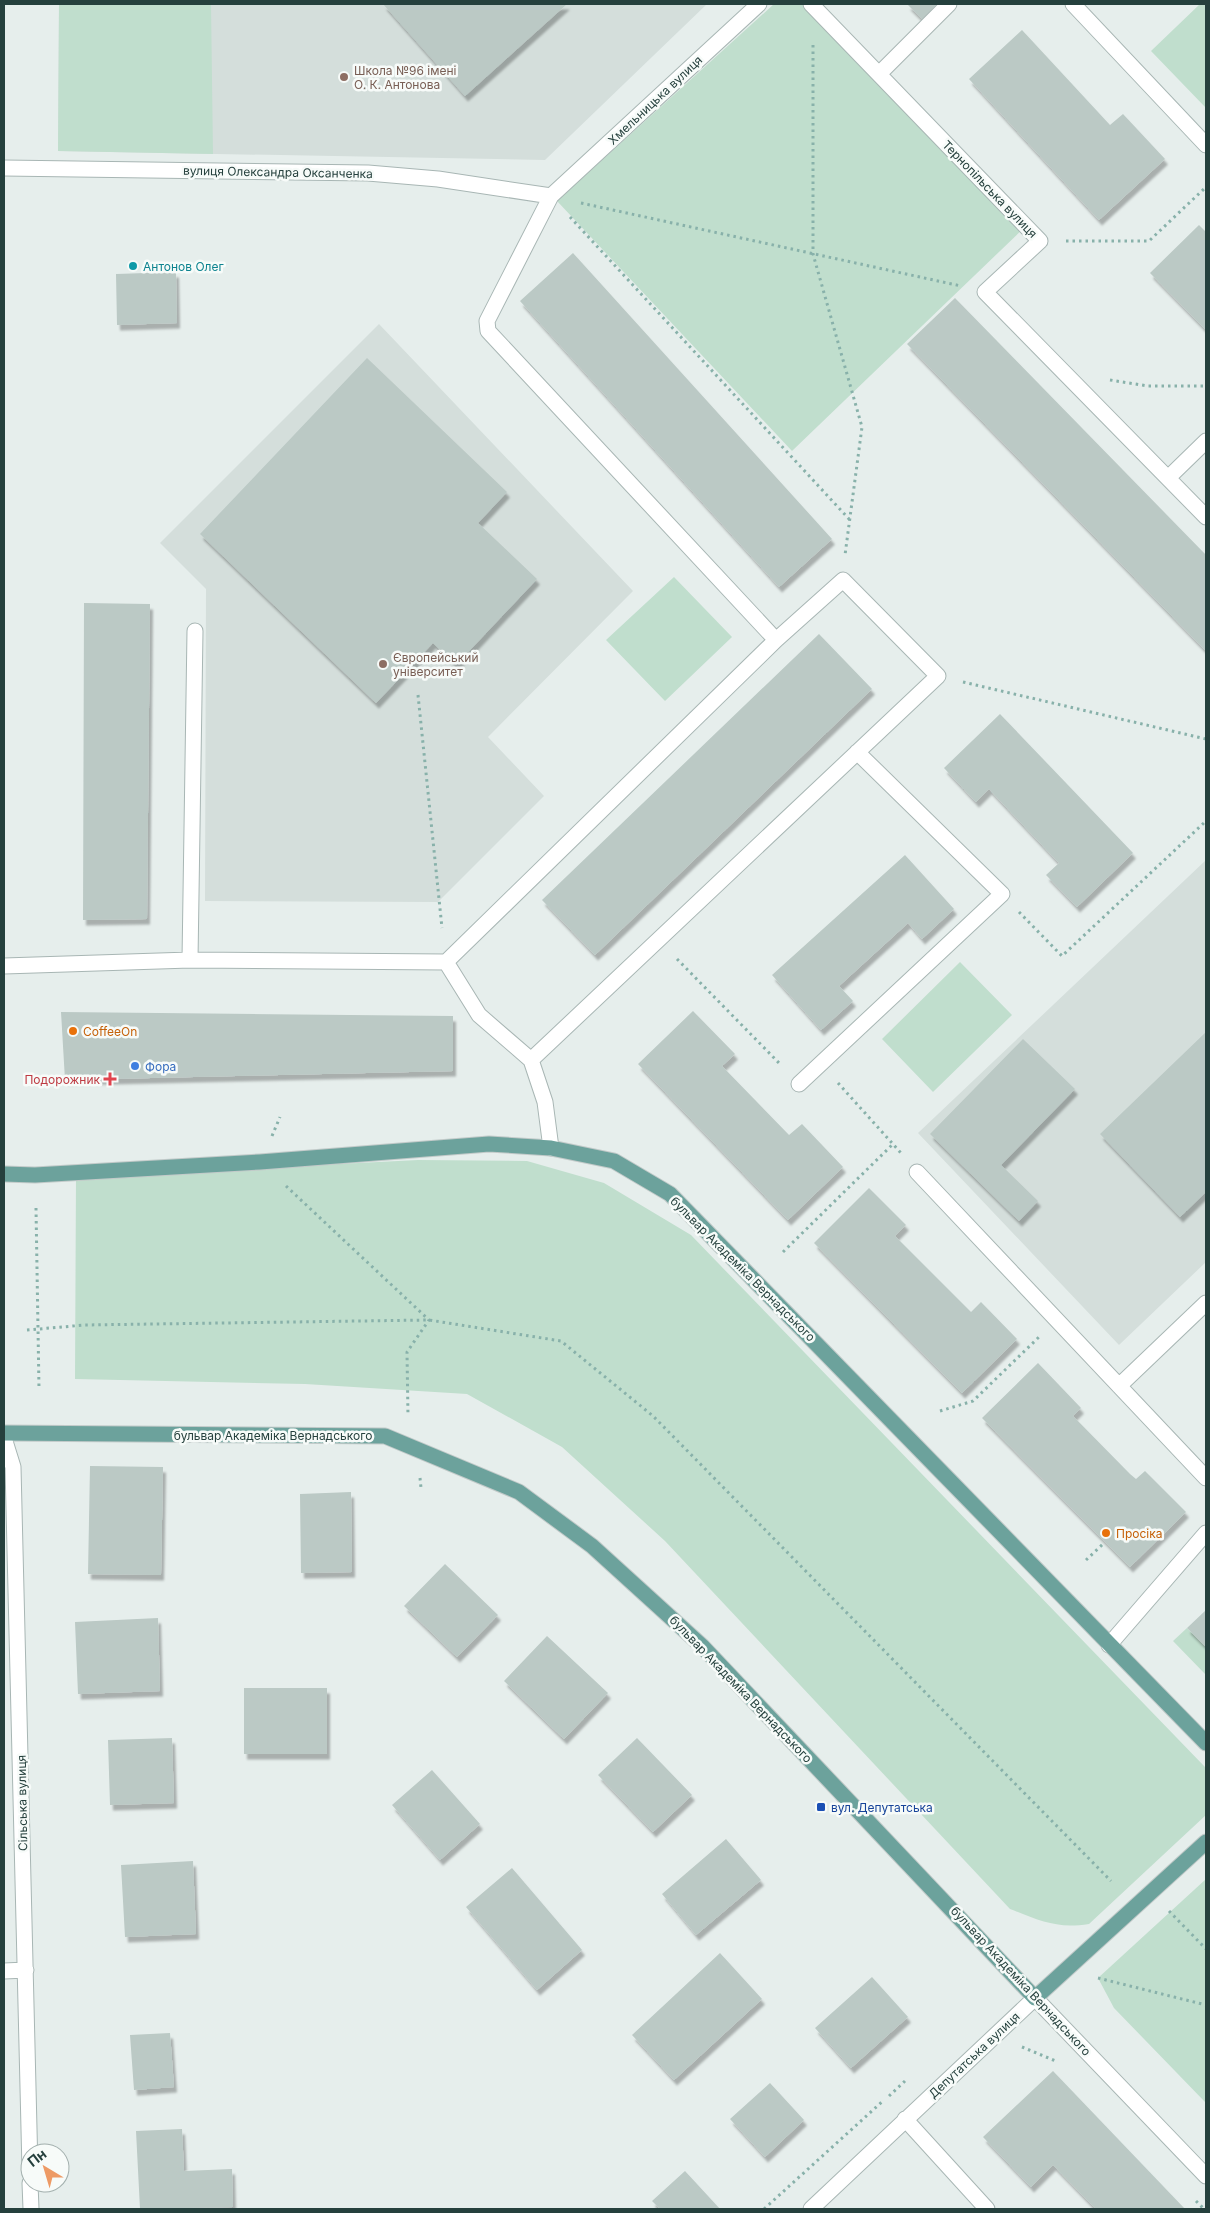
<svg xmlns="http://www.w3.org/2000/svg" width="1210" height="2213" font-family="Inter,sans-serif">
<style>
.built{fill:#d4dedb}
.green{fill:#c0decd}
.building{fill:#bbc9c5;filter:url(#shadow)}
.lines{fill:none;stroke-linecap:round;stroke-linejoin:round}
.minor-casing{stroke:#a8b6b4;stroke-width:17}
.major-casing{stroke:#c2cac9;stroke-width:17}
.path{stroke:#88b1aa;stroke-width:3;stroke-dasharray:2.5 4;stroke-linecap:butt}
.minor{stroke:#fff;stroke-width:15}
.major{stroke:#6ca29c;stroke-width:15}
.education-dot{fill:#8d6e63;stroke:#f7fbf9;stroke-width:2}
.culture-dot{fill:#0f9aa8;stroke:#f7fbf9;stroke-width:2}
.food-dot{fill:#e8710a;stroke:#f7fbf9;stroke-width:2}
.shop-dot{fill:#3f7fe0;stroke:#f7fbf9;stroke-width:2}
.health-dot{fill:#e0444e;stroke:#f7fbf9;stroke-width:2}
.transit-dot{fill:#1a4fb4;stroke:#f7fbf9;stroke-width:2}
.labels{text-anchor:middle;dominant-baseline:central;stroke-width:5;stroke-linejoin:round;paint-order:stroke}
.education-label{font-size:12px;fill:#785e54;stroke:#f7fbf9;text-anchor:start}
.street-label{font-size:12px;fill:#25403d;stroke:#f7fbf9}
.culture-label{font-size:12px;fill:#0d838f;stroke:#f7fbf9;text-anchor:start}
.food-label{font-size:12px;fill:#c56008;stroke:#f7fbf9;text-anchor:start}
.shop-label{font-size:12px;fill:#366cbe;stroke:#f7fbf9;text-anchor:start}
.health-label{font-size:12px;fill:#be3a42;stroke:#f7fbf9;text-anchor:end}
.transit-label{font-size:12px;fill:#164399;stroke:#f7fbf9;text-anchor:start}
</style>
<defs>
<filter id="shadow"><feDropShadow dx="3" dy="5.5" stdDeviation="1" flood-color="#0004"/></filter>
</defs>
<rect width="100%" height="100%" fill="#e6eeec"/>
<path class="built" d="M59 4H707L545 160 58 151Z
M379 324 633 591 488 737 544 796 438 902 205 901 206 589 160 543Z
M1206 860V1262L1119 1345 918 1133Z"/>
<path class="green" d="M59 4H211L213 154 58 151Z
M774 4H811L1026 226 792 451 557 201Z
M1200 4H1206V108L1151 51Z
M674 577 732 637 665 701 606 640Z
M960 962 1012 1015 933 1092 882 1039Z
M418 1160 527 1161 604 1183 691 1235 1205 1767 1206 1815 1089 1924C1056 1929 1041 1921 1010 1909L665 1541 562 1447 467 1394 305 1384 75 1379 76 1177Z
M1187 1628 1206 1647V1675L1173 1641Z
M1206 1879V2103L1114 2008 1098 1978Z"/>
<path class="building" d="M383 4H567L465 96Z
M907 4H937L922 19Z
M1022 30 1110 125 1123 114 1165 159 1099 220 969 79Z
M1199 225 1206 232V330L1150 273Z
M573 253 832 539 779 587 520 301Z
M176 272 177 323 117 325 116 274Z
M955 298 1206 555V651L907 344Z
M367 358 507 492 478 523 537 579 456 665 433 643 376 703 200 534Z
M84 603 150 604 147 919 83 920Z
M819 634 872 689 595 955 542 900Z
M1000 714 1133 853 1077 907 1046 875 1059 863 989 789 976 802 944 768Z
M905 855 954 909 922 939 908 923 839 986 853 1001 821 1030 772 975Z
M693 1011 735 1054 722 1066 789 1135 802 1124 843 1167 788 1220 638 1064Z
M61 1012 453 1016V1071L65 1080Z
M1206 1032V1192L1180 1217 1100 1134Z
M1023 1039 1075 1089 1001 1165 1038 1201 1019 1221 930 1134Z
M869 1188 906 1225 895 1236 971 1312 981 1302 1017 1339 962 1393 814 1243Z
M1038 1363 1081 1408 1073 1416 1130 1474 1136 1479 1145 1471 1186 1512 1130 1567 982 1418Z
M90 1466 163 1467 161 1575 88 1574Z
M351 1492 352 1572 301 1573 300 1494Z
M445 1564 498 1615 457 1657 404 1606Z
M1206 1610V1647L1187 1628Z
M158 1618 160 1691 78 1694 75 1622Z
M547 1636 608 1693 564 1739 504 1681Z
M244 1688H327V1754H244Z
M172 1738 174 1803 110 1805 108 1740Z
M637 1738 692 1795 653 1832 598 1775Z
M432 1770 480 1824 440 1860 392 1805Z
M726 1839 761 1880 696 1935 662 1894Z
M193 1861 196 1934 125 1937 121 1865Z
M512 1868 582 1950 537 1990 466 1907Z
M720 1953 762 1999 674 2080 632 2035Z
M872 1977 908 2017 851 2068 815 2028Z
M170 2033 174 2087 134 2090 130 2035Z
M1053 2071 1185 2209H1096L1053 2165 1031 2187 983 2137Z
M770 2083 804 2120 765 2157 730 2119Z
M182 2129 184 2171 232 2169 233 2207 140 2209 136 2131Z
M685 2171 720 2209H660L652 2201Z"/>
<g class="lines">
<defs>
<path id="minor" d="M759 4 551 196 487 321 488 331 776 640
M811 4 1040 241 985 292 1206 517
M1073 4 1206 145
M879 74 949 4
M4 168 368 173 438 179 551 196
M1168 478 1206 441
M190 960 195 631
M446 962 479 1015 531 1060 545 1102 551 1148
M4 966 190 960 446 962 776 640 843 580 938 676 531 1060
M799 1084 1002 894 857 752
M917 1172 1206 1478
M1119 1386 1206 1303
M4 1438 13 1467 30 2170
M1109 1645 1206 1533
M4 1971 26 1970
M905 2119 987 2209
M30 2183 31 2209
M811 2209 1035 1998 1206 2176"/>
<path id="major" d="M4 1174 35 1175 260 1162 489 1144 551 1148 614 1161 670 1194 1206 1743
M4 1433 385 1436 519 1492 592 1546 702 1646 1035 1998 1206 1842"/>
</defs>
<use href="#minor" class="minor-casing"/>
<use href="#major" class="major-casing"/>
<path class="path" d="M813 45V254L862 427 845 555
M581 203 961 286
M570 217 849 519
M1066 241H1149L1206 187
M1110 380 1148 386H1206
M963 682 1206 739
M418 695 442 928
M1019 912 1062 956 1206 821
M677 959 781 1065
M838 1083 901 1153
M272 1136 280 1117
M286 1186 429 1320 407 1352 408 1416
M36 1208 39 1389
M783 1252 893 1144
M27 1330 85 1325 429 1320 561 1341 653 1416 1111 1881
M940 1411 973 1401 1039 1337
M420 1478 421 1488
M1086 1560 1103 1544
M1169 1911 1206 1949
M1098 1978 1206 2005
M1022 2047 1058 2062
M889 2096 905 2081
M1196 2201 1204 2209
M764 2209 884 2100"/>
<use href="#minor" class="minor"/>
<use href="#major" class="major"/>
</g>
<g class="education-dot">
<circle cx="344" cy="77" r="5"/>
<circle cx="383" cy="664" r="5"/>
</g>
<circle class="culture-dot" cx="133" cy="266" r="5"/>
<g class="food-dot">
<circle cx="73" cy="1031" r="5"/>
<circle cx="1106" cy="1533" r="5"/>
</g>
<circle class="shop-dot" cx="135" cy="1066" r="5"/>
<path class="health-dot" d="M107.5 1071.5h5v5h5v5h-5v5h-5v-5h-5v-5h5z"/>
<rect class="transit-dot" x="816" y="1802" width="10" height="10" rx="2.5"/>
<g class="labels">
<g class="education-label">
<text x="354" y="70">Школа №96 імені<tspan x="354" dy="14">О. К. Антонова</tspan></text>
<text x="393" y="657">Європейський<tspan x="393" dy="14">університет</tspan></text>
</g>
<g class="street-label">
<text transform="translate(655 100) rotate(-43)">Хмельницька вулиця</text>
<text transform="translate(278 172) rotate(1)">вулиця Олександра Оксанченка</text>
<text transform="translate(990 189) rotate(46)">Тернопільська вулиця</text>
<text transform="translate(743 1269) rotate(45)">бульвар Академіка Вернадського</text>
<text x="273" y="1435">бульвар Академіка Вернадського</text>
<text transform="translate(741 1689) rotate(46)">бульвар Академіка Вернадського</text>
<text transform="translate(22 1803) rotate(-91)">Сільська вулиця</text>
<text transform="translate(1021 1981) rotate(47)">бульвар Академіка Вернадського</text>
<text transform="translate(974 2055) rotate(-43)">Депутатська вулиця</text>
</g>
<g class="culture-label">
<text x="143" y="266">Антонов Олег</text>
</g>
<g class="food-label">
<text x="83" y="1031">CoffeeOn</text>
<text x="1116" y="1533">Просіка</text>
</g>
<g class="shop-label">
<text x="145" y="1066">Фора</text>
</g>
<g class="health-label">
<text x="100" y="1079">Подорожник</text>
</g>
<g class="transit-label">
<text x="831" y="1807">вул. Депутатська</text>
</g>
</g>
<rect width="1210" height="2213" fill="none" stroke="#25403d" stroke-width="10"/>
<g transform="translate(45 2168) rotate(322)"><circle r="24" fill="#f7fbf9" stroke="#a3b0ae"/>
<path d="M0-4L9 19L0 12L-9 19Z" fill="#ed9a65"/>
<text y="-8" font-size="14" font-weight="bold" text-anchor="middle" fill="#25403d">Пн</text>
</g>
</svg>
